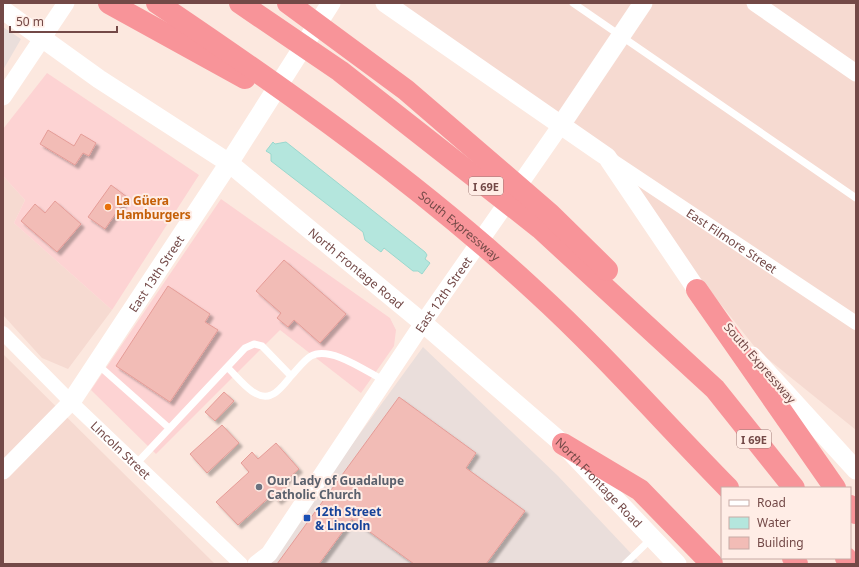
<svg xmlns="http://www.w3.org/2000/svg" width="859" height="567" font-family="'Noto Sans',sans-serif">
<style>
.residential{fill:#f6dad1}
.commercial{fill:#fdd3d3}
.industrial{fill:#eadedb}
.water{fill:#b4e6dd;stroke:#9ad8ce}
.building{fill:#f2bcb6;stroke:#e59c97;filter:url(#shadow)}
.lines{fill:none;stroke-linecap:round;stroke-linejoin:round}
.service{stroke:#fff;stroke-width:7}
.minor{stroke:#fff;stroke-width:14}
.tertiary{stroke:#fff;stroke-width:17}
.secondary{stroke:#fff;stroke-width:19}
.motorway{stroke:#f89499;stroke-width:22}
.food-dot{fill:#e8710a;stroke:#ffede6;stroke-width:1.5}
.worship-dot{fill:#6b7280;stroke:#ffede6;stroke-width:1.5}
.transit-dot{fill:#1a4fb4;stroke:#ffede6;stroke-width:1.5}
.labels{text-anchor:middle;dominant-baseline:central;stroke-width:4;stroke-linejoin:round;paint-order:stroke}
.shield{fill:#ffede6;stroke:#9d7a77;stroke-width:1}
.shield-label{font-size:11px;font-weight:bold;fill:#734947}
.food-label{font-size:12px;font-weight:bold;fill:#c56008;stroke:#ffede6;text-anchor:start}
.street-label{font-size:12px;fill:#734947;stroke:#ffede6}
.worship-label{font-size:12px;font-weight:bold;fill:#5b616d;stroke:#ffede6;text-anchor:start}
.transit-label{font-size:12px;font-weight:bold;fill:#164399;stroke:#ffede6;text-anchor:start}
</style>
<defs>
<filter id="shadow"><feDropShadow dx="3.5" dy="3.5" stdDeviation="1" flood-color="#0004"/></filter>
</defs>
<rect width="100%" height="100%" fill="#fce8df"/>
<path class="residential" d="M392 3H856V430L758 351 627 187 500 78Z
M3 176 25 200 14 223 112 310 68 369 42 358 3 315Z
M3 354 215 564H3Z"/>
<path class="commercial" d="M47 73 199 175 112 310 14 223 25 200 3 176V129Z
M221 199 390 318 396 330 394 346 361 393 280 330 156 454 91 390Z"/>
<path class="industrial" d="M3 27 21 39 3 70Z
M423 347 558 476 641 564H265Z"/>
<path class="water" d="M273 142 275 144 286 142 425 252 427 255 425 259 430 263 422 274 418 271H413L384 248 381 252 365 240 363 232 271 161V154L266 151Z"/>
<path class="building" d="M48 130 74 146 81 134 96 143 89 156 83 153 75 165 40 144Z
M111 185 127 197 105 229 88 217Z
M55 201 81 224 57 252 21 221 35 204 45 213Z
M284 260 346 314 320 343 294 320 288 327 277 318 281 313 256 291Z
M168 286 210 314 205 322 218 330 170 402 116 366Z
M224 392 234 401 215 421 205 412Z
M399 397 476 453 466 468 525 511 486 564H414L352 519 319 564H277Z
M222 425 239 443 207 473 190 454Z
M276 443 299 469 283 483 290 491 278 501 272 495 238 525 216 502 249 472 241 463 252 452 258 459Z"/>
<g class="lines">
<path class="service" d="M573 3 856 198
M97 364 169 428
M227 367C238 377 255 402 271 395 278 393 286 382 291 376
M136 464 245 348 254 344 262 346 291 376C297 370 304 360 311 356 330 345 367 372 385 381
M625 564 652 538"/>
<g class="minor">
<path id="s1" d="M613 161 856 323"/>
<path id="s2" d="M3 333 71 402 241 564"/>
</g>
<g class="tertiary">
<path d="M755 3 856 73"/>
<path d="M3 97 66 3"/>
<path d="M3 471 71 402"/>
<path id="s3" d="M256 564 269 554 423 323 561 125"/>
</g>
<g class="secondary">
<path d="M385 3 607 157 697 290 706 301"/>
<path id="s4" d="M3 10 99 79 229 163 423 323 563 444 677 564"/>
<path d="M561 125 643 3"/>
<path d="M752 356 856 470"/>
<path id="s5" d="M71 402 229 163 331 3"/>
</g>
<g class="motorway">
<path d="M109 3 245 78"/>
<path id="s6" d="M157 3C289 92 418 183 535 291 603 353 663 422 728 488"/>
<path d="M240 3 340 71 540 228 715 389 794 488"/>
<path d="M288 3 406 90 550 214 607 270"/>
<path d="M697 290 835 488"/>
<path d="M563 444 640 490 712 564"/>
<path d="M850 506 856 513"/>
<path d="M793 558 797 564"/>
<path d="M846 558 850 564"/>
</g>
</g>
<circle class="food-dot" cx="108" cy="207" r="4"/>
<circle class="worship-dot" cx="259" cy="487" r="4"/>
<rect class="transit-dot" x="303" y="514" width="8" height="8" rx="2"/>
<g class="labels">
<g class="shield">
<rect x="469" y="177" width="34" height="18" rx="3"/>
<rect x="737" y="430" width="34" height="18" rx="3"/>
</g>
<g class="shield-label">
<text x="486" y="186">I 69E</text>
<text x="754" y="439">I 69E</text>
</g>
<g class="food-label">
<text x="116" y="200">La Güera<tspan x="116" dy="14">Hamburgers</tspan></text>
</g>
<g class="street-label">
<text stroke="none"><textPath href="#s6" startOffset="376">South Expressway</textPath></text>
<text stroke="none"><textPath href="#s1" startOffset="143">East Filmore Street</textPath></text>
<text stroke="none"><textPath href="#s4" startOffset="438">North Frontage Road</textPath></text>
<text stroke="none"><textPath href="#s5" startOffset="154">East 13th Street</textPath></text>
<text stroke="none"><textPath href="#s3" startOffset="329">East 12th Street</textPath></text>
<text transform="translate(760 363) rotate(49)">South Expressway</text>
<text stroke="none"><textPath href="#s2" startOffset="166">Lincoln Street</textPath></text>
<text stroke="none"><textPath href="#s4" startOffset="762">North Frontage Road</textPath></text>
</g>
<g class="worship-label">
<text x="267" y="480">Our Lady of Guadalupe<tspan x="267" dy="14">Catholic Church</tspan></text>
</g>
<g class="transit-label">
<text x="315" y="511">12th Street<tspan x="315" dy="14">&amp; Lincoln</tspan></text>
</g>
</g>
<rect width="859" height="567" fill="none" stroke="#734947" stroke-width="8"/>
<rect x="721" y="487" width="130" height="72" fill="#ffede6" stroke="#c7aba6"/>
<rect x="729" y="500" width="20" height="6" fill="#ffffff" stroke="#c7aba6"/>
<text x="757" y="507" font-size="12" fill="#734947">Road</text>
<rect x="729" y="517" width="20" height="12" fill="#b4e6dd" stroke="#c7aba6"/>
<text x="757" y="527" font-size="12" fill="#734947">Water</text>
<rect x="729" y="537" width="20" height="12" fill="#f2bcb6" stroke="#c7aba6"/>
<text x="757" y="547" font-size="12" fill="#734947">Building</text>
<path d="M10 26v6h107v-6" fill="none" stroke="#734947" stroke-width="2"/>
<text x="16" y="26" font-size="12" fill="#734947" stroke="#ffede6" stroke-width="3" paint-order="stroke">50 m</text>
</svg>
